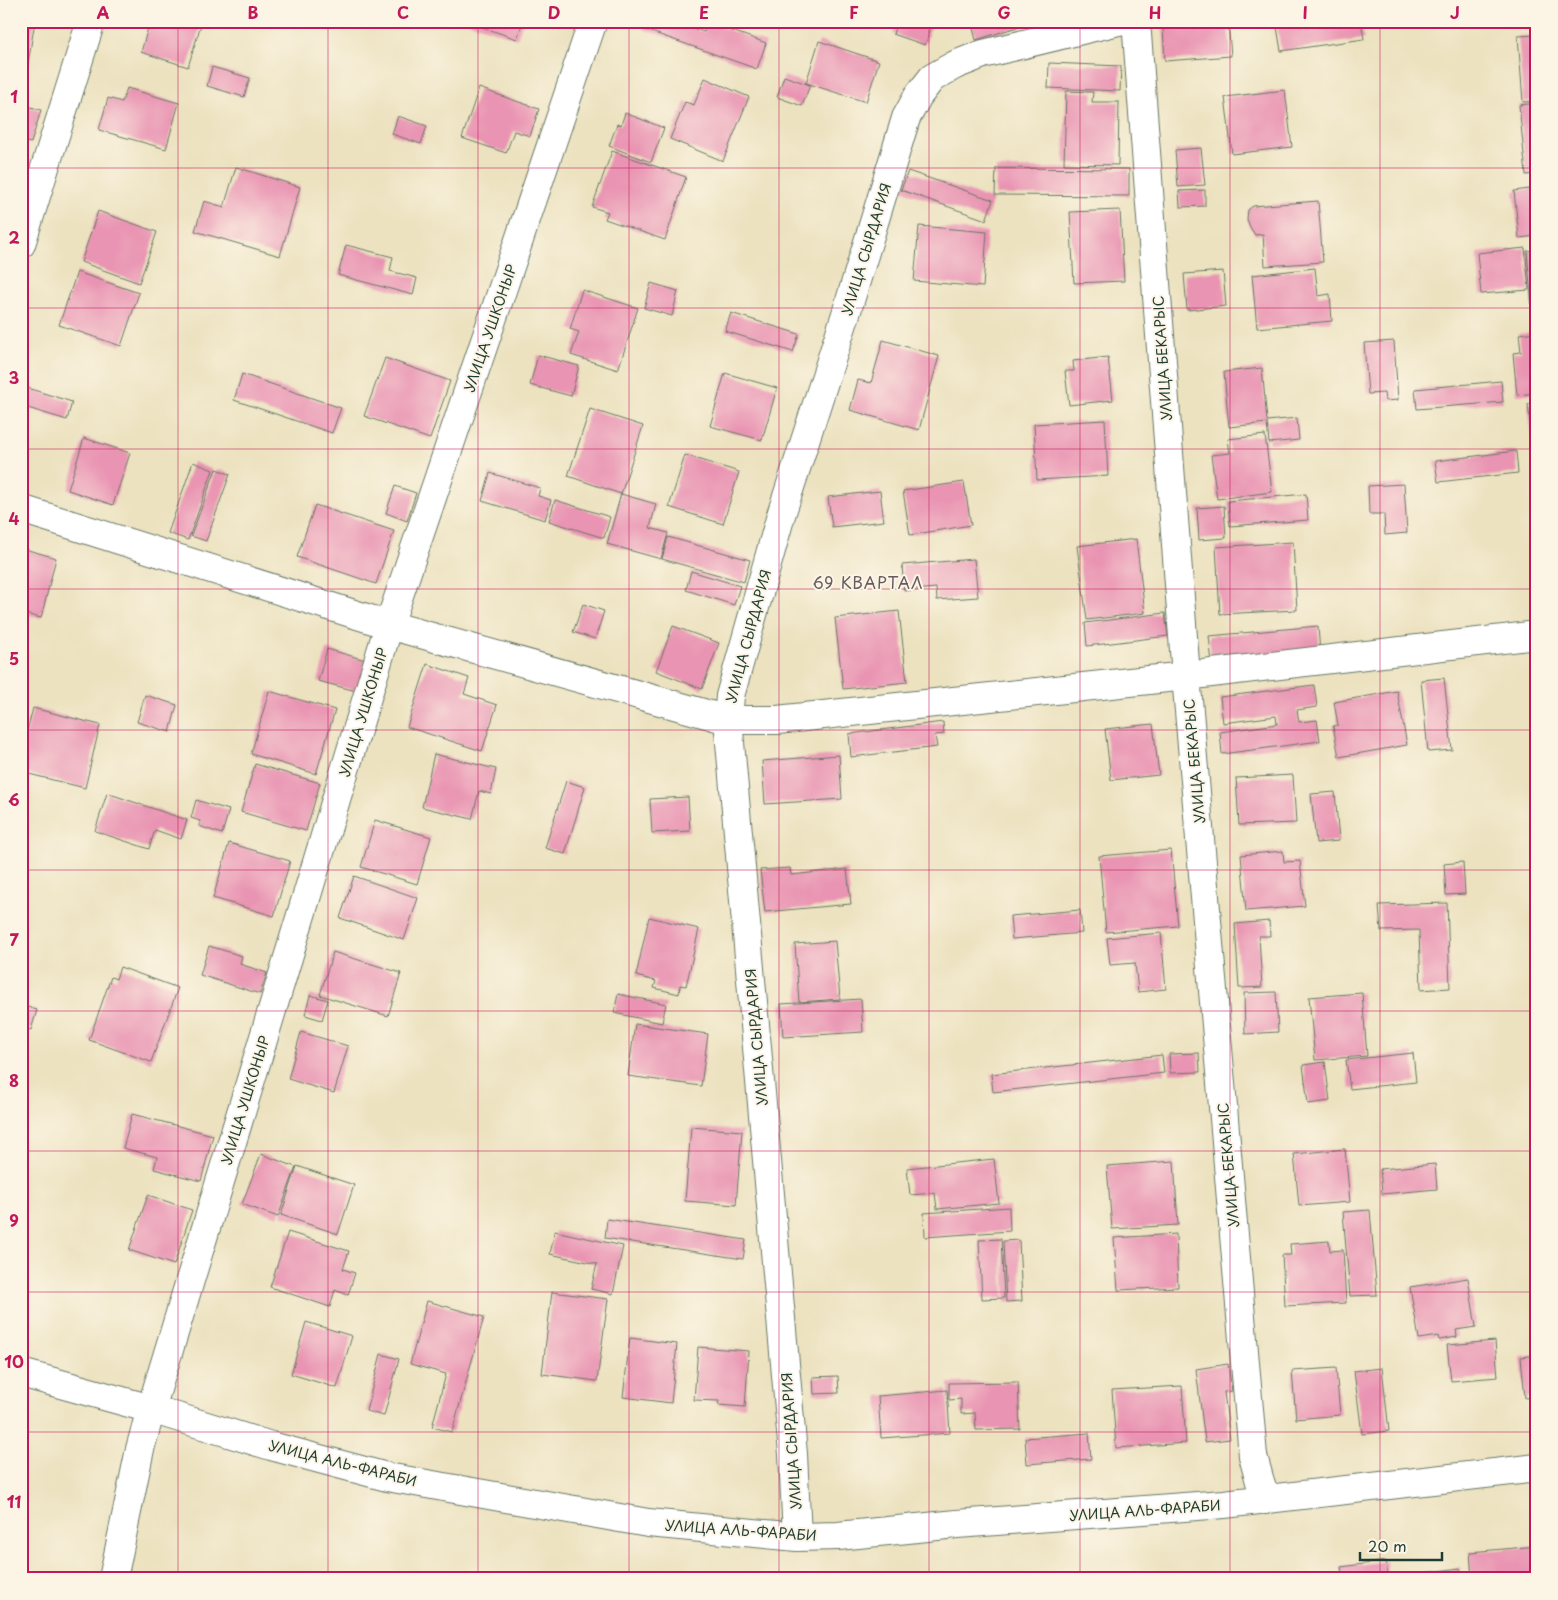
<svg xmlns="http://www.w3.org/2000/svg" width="1558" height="1600" font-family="'Playpen Sans',sans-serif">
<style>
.building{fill:#e994b2}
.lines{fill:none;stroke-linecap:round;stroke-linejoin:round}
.minor-casing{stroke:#677765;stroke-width:30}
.minor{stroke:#fff;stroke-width:28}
.grid{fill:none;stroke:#c2185b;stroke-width:1;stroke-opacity:0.55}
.labels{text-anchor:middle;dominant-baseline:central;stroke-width:4;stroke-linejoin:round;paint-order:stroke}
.street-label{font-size:14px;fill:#1f3d34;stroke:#fcf5e5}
.quarter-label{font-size:16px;letter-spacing:1px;fill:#665b60;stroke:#fcf5e5}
.neatline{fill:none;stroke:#c2185b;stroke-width:2}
.grid-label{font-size:16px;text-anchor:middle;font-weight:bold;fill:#c2185b}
</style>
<rect width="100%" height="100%" fill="#fcf5e5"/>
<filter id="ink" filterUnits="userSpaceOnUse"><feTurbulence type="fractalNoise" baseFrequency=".02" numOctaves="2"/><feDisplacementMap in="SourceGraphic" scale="10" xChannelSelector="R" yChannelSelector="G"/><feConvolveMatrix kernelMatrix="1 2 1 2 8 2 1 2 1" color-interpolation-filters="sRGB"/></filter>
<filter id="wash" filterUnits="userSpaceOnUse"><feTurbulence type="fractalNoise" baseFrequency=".0096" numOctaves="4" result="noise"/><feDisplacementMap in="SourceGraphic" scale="20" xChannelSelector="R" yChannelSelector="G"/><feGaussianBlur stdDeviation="1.12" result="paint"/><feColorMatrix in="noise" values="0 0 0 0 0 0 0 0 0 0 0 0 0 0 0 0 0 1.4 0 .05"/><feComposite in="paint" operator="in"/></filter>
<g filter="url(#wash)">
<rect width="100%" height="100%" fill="#ece2c0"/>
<g id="blocks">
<path class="building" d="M21 21H35L26 76 21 75Z
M150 21H202L188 67 141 52Z
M464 21H523L517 39Z
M646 21H672L704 32 707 22 766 43 757 69 643 29Z
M897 21H933L925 45 893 34Z
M971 21H1033V22L976 40Z
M1320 21H1361L1364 39 1281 51 1277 27Z
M1369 21H1417V23L1370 25Z
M1228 22 1231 56 1165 61 1163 27Z
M1537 35V101L1523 102 1518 36Z
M819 41 879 61 866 102 806 83Z
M1049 63 1121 66 1120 91 1048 88Z
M212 67 250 78 244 97 207 86Z
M784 76 810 85 802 106 777 97Z
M705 78 749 97 723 161 670 139 685 102 694 105Z
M127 88 179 103 166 149 99 130 108 98 122 102Z
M479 88 539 109 530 136 514 131 506 153 462 138Z
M1285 90 1292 147 1232 154 1225 97Z
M1066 91 1093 92 1092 102H1119L1118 165 1064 164Z
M1537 103V174L1526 175 1519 105Z
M21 104 41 110 31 143 21 141Z
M625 113 664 128 651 162 609 146 617 124 621 125Z
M398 116 427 126 421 144 392 134Z
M1201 148 1205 185 1178 187 1175 150Z
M612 151 686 177 665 240 605 219 608 212 592 207Z
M236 167 300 187 280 256 195 231 204 201 224 207Z
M996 168 1129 169V196L995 195Z
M908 171 993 200 986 220 901 190Z
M1537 188V236L1519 238 1514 191Z
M1205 190V206L1180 207 1179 191Z
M1318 201 1323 262 1265 266 1263 234 1255 235 1250 227 1247 219 1248 210 1253 206Z
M1120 210 1124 281 1074 283 1070 212Z
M98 211 157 232 139 283 81 262Z
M919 226 987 232 983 287 914 281Z
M346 245 393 257 390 271 417 278 413 295 338 275Z
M1525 248 1529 290 1481 294 1477 253Z
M1537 250V307H1532L1527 251Z
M1315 268 1318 296 1330 294 1332 321 1257 328 1252 275Z
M1223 271 1226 306 1187 310 1184 274Z
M77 272 139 293 121 346 59 325Z
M651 283 678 291 672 316 644 308Z
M582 290 638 308 618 370 571 355 579 332 570 329Z
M731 313 799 334 793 352 725 331Z
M1537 332V393L1517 395 1513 353 1521 352 1519 334Z
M883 340 939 356 919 430 850 410 858 380 871 383Z
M1394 341 1398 400 1385 401 1384 393 1368 394 1364 343Z
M538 355 579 366 571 396 530 385Z
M1108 357 1113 400 1069 405 1065 371H1074L1073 361Z
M385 358 450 381 430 439 364 416Z
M1262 368 1267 421 1297 418 1299 440 1269 443 1267 423 1229 427 1224 372Z
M725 373 777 388 762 440 710 426Z
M242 374 341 408 332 433 234 400Z
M1501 381 1503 402 1417 409 1415 389Z
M21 386 72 402 67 420 21 406Z
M1537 403V452H1534L1528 404Z
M590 409 643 426 621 494 568 476Z
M1105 420 1108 476 1037 480 1034 424Z
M1265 435 1272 492 1217 499 1211 455 1230 453 1228 439Z
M84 438 130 453 113 505 68 490Z
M1516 451 1518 473 1438 482 1435 461Z
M685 455 739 472 723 524 669 507Z
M193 462 213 470 188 540 168 533Z
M216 469 230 474 206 541 191 536Z
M490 473 540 488 538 496 551 500 545 520 482 501Z
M964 482 971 525 910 535 903 491Z
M1404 484 1407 533 1385 535 1384 514H1369L1368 486Z
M395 486 416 493 407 521 386 513Z
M880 491 884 521 832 527 828 497Z
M621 494 656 504 650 528 668 533 661 559 607 544Z
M1306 494 1308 520 1230 526 1228 501Z
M555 500 610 517 604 538 549 521Z
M315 505 394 531 376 584 297 557Z
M1224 506 1226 538 1199 540 1197 508Z
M668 537 750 560 744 582 662 559Z
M1136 539 1145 613 1087 620 1077 546Z
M1293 542 1297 610 1220 614 1216 547Z
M21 548 56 558 41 618 21 613Z
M974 559 978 597 937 600 936 588 904 591 902 565Z
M691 571 740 586 734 605 686 590Z
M583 604 604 611 595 639 573 632Z
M899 611 907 682 843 689 835 618Z
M1165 613 1168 636 1087 646 1085 623Z
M673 626 719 643 702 689 656 671Z
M1318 626 1320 653 1212 663 1209 636Z
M327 649 369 661 360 692 318 681Z
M427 664 469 678 464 694 497 705 482 751 407 727Z
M1444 678 1452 750 1428 752 1421 680Z
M1314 685 1317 707 1297 710 1299 722 1317 720 1320 741 1222 754 1220 732 1277 724 1276 716 1223 723 1220 697Z
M269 691 335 710 316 774 251 754Z
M1397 691 1407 745 1339 757 1333 726 1338 725 1334 702Z
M145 695 177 705 170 732 137 722Z
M33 708 100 725 85 788 21 772V754Z
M943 722 944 734 935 735 937 747 851 757 849 734Z
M1153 724 1159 775 1111 780 1105 729Z
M434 754 496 769 491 794 479 791 472 819 422 807Z
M839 755 842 799 765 804 762 761Z
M255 764 320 783 306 831 241 812Z
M1293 775 1296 823 1239 825 1236 778Z
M566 781 585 787 565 854 545 848Z
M1335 792 1339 841 1316 843 1311 794Z
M107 793 187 820 181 839 155 830 149 849 95 831Z
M688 797 690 831 652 833 650 799Z
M196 800 229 810 222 834 199 826 200 821 191 818Z
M375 820 431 837 417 884 361 867Z
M229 843 290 861 274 916 213 898Z
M1171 850 1178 926 1106 932 1099 856Z
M1283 851 1284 862 1300 861 1305 906 1246 911 1241 855Z
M1463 862 1465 894 1446 895 1444 864Z
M790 868 791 875 847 869 851 904 765 912 760 870Z
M354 876 418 898 404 940 340 918Z
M1447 903 1450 988 1421 990 1419 930 1381 931 1379 905Z
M1080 910 1082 933 1012 939 1010 916Z
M649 917 699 929 686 986 680 985 679 994 654 988 656 981 636 976Z
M1269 921 1270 936H1259L1262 987 1239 988 1235 924Z
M1161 933 1166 989 1138 992 1135 963 1110 965 1107 938Z
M835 941 840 999 799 1002 795 944Z
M209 946 242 956 240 964 267 973 260 994 200 975Z
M333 952 401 973 388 1016 320 995Z
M120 967 178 988 151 1062 89 1040 111 977 116 979Z
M1276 992 1278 1032 1245 1034 1244 993Z
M1362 993 1367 1056 1315 1060 1309 997Z
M618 994 666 1004 662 1023 614 1013Z
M310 995 328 1000 322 1020 305 1015Z
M861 999 863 1032 783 1037 781 1004Z
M21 1005 37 1010 31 1030 21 1027Z
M635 1024 708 1034 701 1086 628 1076Z
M301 1032 348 1046 334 1093 288 1079Z
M1199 1053 1200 1072 1170 1073 1169 1054Z
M1413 1053 1416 1082 1350 1089 1346 1060Z
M1162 1055 1164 1073 993 1092 991 1074Z
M1325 1062 1330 1101 1308 1104 1303 1065Z
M132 1114 213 1135 201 1181 154 1169 157 1157 123 1148Z
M691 1127 742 1131 736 1205 685 1201Z
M1345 1149 1350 1202 1299 1206 1294 1154Z
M261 1154 296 1167 278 1217 242 1204Z
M994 1159 999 1203 937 1209 935 1193 910 1195 907 1168Z
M1174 1161 1178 1225 1112 1229 1107 1166Z
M1435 1164 1437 1189 1382 1194 1380 1169Z
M297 1166 354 1185 338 1234 281 1215Z
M148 1195 192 1210 174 1265 129 1250Z
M1009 1207 1010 1231 925 1237 924 1213Z
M1370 1210 1377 1295 1350 1296 1343 1212Z
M607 1219 746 1240 743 1259 605 1238Z
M555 1231 623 1246 613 1294 591 1289 597 1264 550 1254Z
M288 1232 349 1251 343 1269 355 1273 348 1295 335 1290 330 1307 270 1287Z
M1176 1234 1178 1287 1118 1290 1114 1238Z
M1001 1239 1004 1298 982 1299 979 1240Z
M1019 1240 1022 1301 1006 1302 1003 1241Z
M1329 1241 1330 1251 1343 1250 1346 1303 1285 1306 1282 1255H1291L1290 1244Z
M1468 1278 1476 1327 1456 1330 1457 1337 1439 1340 1438 1336 1419 1339 1410 1287Z
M552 1292 608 1299 597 1381 542 1374Z
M427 1301 484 1317 452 1432 432 1427 446 1374 410 1364Z
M306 1322 352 1336 337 1388 291 1374Z
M630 1338 677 1344 671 1403 623 1397Z
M1495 1341 1498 1377 1451 1381 1447 1345Z
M698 1347 749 1351 745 1407 718 1405 719 1401 694 1400Z
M381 1354 399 1359 384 1416 366 1411Z
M1537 1355V1397L1525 1398 1521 1357Z
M1228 1364 1232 1391 1224 1392 1230 1439 1205 1442 1196 1369Z
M1336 1368 1340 1415 1296 1419 1292 1371Z
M1382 1368 1389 1431 1362 1434 1354 1371Z
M838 1376 839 1393 814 1394 813 1377Z
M1018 1382 1020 1429 976 1430 975 1413 961 1414V1399L949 1400V1383Z
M1182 1386 1186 1443 1116 1448 1112 1390Z
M947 1390 950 1433 881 1438 878 1396Z
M1089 1433 1091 1459 1027 1464 1025 1438Z
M1537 1546V1579H1472L1470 1552Z
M1386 1561 1388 1579H1343L1341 1567Z
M1460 1568 1461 1579H1416L1415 1574Z"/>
</g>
</g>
<g filter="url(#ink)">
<use href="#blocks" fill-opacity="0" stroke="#677765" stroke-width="1"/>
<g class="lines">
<defs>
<path id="minor" d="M1136 21 1186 676 1253 1456 1265 1500
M21 244 91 21
M21 509 389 625 728 720H777L1186 676 1537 635
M21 1373 151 1409 271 1446 387 1477 648 1523 797 1537 838 1536 957 1524 1224 1504 1537 1468
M797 1537 793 1454 728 720 730 696 781 515 845 317 906 118 918 96 932 78 955 65 983 54 1119 21
M113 1579 140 1449 151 1409 389 625 593 21"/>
</defs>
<use href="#minor" class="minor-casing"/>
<use href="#minor" class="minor"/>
</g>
</g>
<path class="grid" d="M178 21V1579M328 21V1579M478 21V1579M629 21V1579M779 21V1579M929 21V1579M1080 21V1579M1230 21V1579M1380 21V1579M21 168H1537M21 308H1537M21 449H1537M21 589H1537M21 730H1537M21 870H1537M21 1011H1537M21 1151H1537M21 1292H1537M21 1432H1537"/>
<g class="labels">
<g class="street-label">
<text transform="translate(866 249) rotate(-73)">УЛИЦА СЫРДАРИЯ</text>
<text transform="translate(490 328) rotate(-71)">УЛИЦА УШКОНЫР</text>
<text transform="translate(1162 358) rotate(-94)">УЛИЦА БЕКАРЫС</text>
<text transform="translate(748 636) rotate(-75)">УЛИЦА СЫРДАРИЯ</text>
<text transform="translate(363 712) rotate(-73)">УЛИЦА УШКОНЫР</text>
<text transform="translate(1194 761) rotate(-95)">УЛИЦА БЕКАРЫС</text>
<text transform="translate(756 1037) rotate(-95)">УЛИЦА СЫРДАРИЯ</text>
<text transform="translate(245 1100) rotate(-73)">УЛИЦА УШКОНЫР</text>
<text transform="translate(1228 1165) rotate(-95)">УЛИЦА БЕКАРЫС</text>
<text transform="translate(791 1441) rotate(-94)">УЛИЦА СЫРДАРИЯ</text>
<text transform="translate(343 1463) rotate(14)">УЛИЦА АЛЬ-ФАРАБИ</text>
<text transform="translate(1145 1510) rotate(-4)">УЛИЦА АЛЬ-ФАРАБИ</text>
<text transform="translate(741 1530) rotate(4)">УЛИЦА АЛЬ-ФАРАБИ</text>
</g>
<g class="quarter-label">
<text x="868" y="582">69 КВАРТАЛ</text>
</g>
</g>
<rect width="1558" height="1600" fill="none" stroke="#fcf5e5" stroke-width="55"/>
<path d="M1360 1552v8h82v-8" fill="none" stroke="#1f3d34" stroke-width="2.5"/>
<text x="1368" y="1552" font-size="15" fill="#1f3d34" stroke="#fcf5e5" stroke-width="4" paint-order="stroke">20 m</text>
<rect x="28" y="28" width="1502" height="1544" class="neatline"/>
<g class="grid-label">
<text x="103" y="19">A</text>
<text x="253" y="19">B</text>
<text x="403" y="19">C</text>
<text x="554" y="19">D</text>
<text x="704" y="19">E</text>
<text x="854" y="19">F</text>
<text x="1004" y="19">G</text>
<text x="1155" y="19">H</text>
<text x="1305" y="19">I</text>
<text x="1455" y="19">J</text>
<text x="14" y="103">1</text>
<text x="14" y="244">2</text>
<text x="14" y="384">3</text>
<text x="14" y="525">4</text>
<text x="14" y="665">5</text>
<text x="14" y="806">6</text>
<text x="14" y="946">7</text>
<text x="14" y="1087">8</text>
<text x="14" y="1227">9</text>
<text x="14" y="1368">10</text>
<text x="14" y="1508">11</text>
</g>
</svg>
